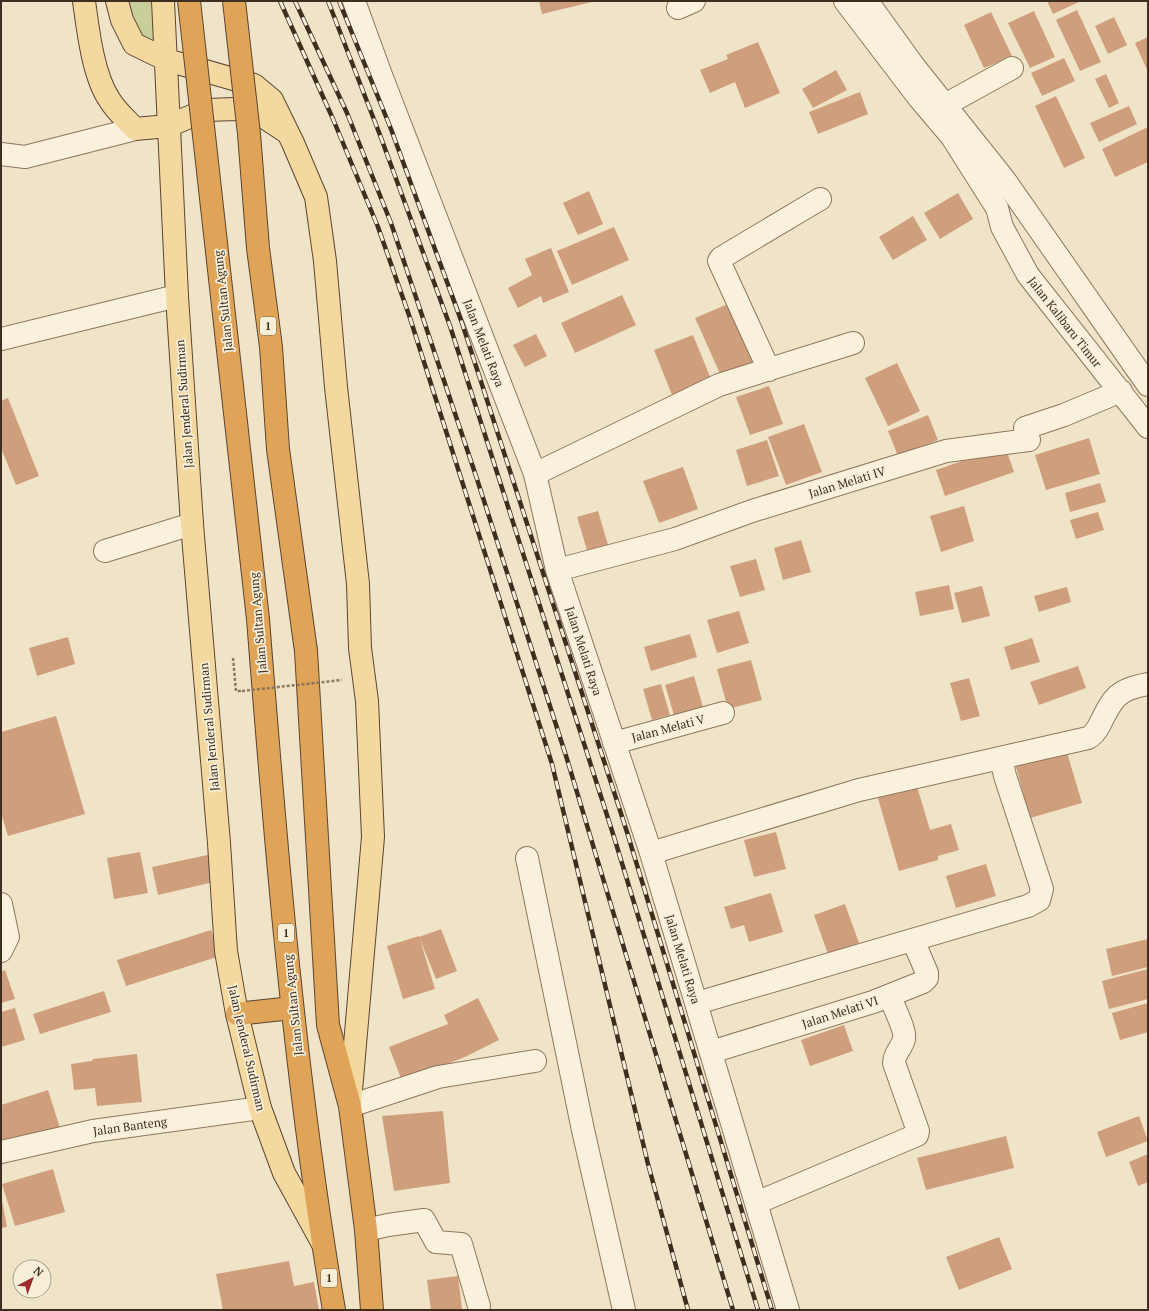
<svg xmlns="http://www.w3.org/2000/svg" width="1149" height="1311" font-family="'PT Serif',serif">
<style>
.green{fill:#c9cf9b}
.building{fill:#cf9f7d}
.lines{fill:none;stroke-linecap:round;stroke-linejoin:round}
.minor-casing{stroke:#8d765c;stroke-width:24}
.major-casing{stroke:#5b4430;stroke-width:24}
.highway-casing{stroke:#5b4430;stroke-width:24}
.path{stroke:#8d765c;stroke-width:2.5;stroke-dasharray:3 2;stroke-linecap:butt}
.minor{stroke:#faf1dc;stroke-width:22}
.major{stroke:#f3d9a0;stroke-width:22}
.highway{stroke:#e0a458;stroke-width:22}
.rail-casing{stroke:#3d2e20;stroke-width:4.5}
.rail{stroke:#f7eed8;stroke-width:3;stroke-dasharray:9;stroke-linecap:butt}
.highway-bridge-casing{stroke:#5b4430;stroke-width:24;stroke-linecap:butt}
.path-bridge{stroke:#8d765c;stroke-width:2.5;stroke-dasharray:3 2;stroke-linecap:butt}
.highway-bridge{stroke:#e0a458;stroke-width:22}
.labels{text-anchor:middle;dominant-baseline:central;stroke-width:3.5;stroke-linejoin:round;paint-order:stroke}
.shield{fill:#f7eed8;stroke:#756857;stroke-width:1}
.shield-label{font-size:11px;font-weight:bold;fill:#3d2e20}
.street-label{font-size:12px;fill:#3d2e20;stroke:#f7eed8}
</style>
<rect width="100%" height="100%" fill="#f0e4c8"/>
<path class="green" d="M117 1H163L167 60 134 44Z"/>
<path class="building" d="M539 1H592V2L542 14Z
M1047 1H1081L1053 14Z
M1077 10 1101 62 1080 71 1056 20Z
M1034 11 1055 57 1030 68 1008 23Z
M991 12 1012 56 984 68 964 25Z
M1114 17 1127 45 1108 54 1095 26Z
M1148 37V72L1135 43Z
M758 42 780 93 745 108 735 82 710 93 700 70 728 59 726 55Z
M1064 58 1075 81 1042 96 1031 73Z
M836 70 847 90 813 108 802 89Z
M1106 74 1119 103 1109 108 1095 79Z
M860 92 868 114 818 134 809 112Z
M1056 96 1085 158 1064 168 1035 106Z
M1129 106 1137 124 1099 142 1090 123Z
M1148 127V162L1115 177 1102 149Z
M589 191 603 224 578 235 563 203Z
M958 193 973 219 940 239 924 213Z
M913 216 927 240 893 260 879 237Z
M614 227 629 260 572 285 557 251Z
M551 248 569 292 543 303 541 296 518 308 508 288 532 275 525 259Z
M622 295 636 325 575 353 561 323Z
M730 303 757 363 722 378 695 318Z
M536 334 547 356 525 367 513 345Z
M693 335 713 384 674 400 654 350Z
M897 363 920 411 888 426 865 378Z
M769 386 783 424 750 435 736 397Z
M8 398 39 476 16 485 1 448V401Z
M928 415 938 440 898 456 888 431Z
M804 424 822 472 786 485 768 437Z
M1089 438 1100 474 1046 490 1035 455Z
M767 440 779 476 747 486 736 450Z
M1005 446 1014 472 945 496 936 470Z
M683 467 698 509 659 523 643 481Z
M1100 483 1106 502 1070 512 1065 493Z
M964 506 974 541 941 552 930 516Z
M598 511 611 555 590 560 577 517Z
M1098 512 1104 530 1076 539 1070 520Z
M801 540 811 572 783 580 774 548Z
M756 559 765 590 740 597 730 566Z
M949 585 954 609 920 616 915 592Z
M982 586 990 616 962 623 954 593Z
M1067 587 1071 602 1039 612 1034 596Z
M739 611 749 643 717 653 707 620Z
M690 634 697 657 651 671 644 647Z
M68 637 75 664 37 676 29 648Z
M1032 638 1040 662 1011 670 1004 647Z
M751 660 762 700 728 709 717 669Z
M1078 666 1086 688 1039 705 1030 682Z
M694 676 705 714 676 722 665 685Z
M969 678 980 716 961 721 950 683Z
M661 684 670 715 652 720 643 689Z
M56 716 85 814 8 836 1 813V732Z
M1065 746 1082 803 1030 818 1014 760Z
M916 783 930 830 951 824 959 850 938 856V860L899 871 877 795Z
M776 832 786 869 754 877 744 840Z
M140 852 148 893 114 899 107 858Z
M212 854 218 881 158 895 152 867Z
M986 864 996 896 956 908 946 876Z
M771 893 783 932 749 942 744 925 731 929 724 907Z
M845 904 859 943 828 954 814 915Z
M441 929 457 971 436 979 419 937Z
M211 930 220 956 126 986 117 960Z
M419 936 435 989 403 999 387 946Z
M1148 939V967L1112 976 1106 949Z
M1148 969V999L1109 1009 1102 981Z
M5 970 15 999 1 1003V972Z
M104 991 111 1012 40 1034 33 1014Z
M478 998 499 1040 465 1057 402 1081 389 1047 448 1024 444 1015Z
M1148 1003V1032L1120 1040 1112 1013Z
M15 1008 25 1040 1 1047V1012Z
M844 1025 853 1051 810 1066 801 1040Z
M137 1054 142 1102 97 1106 95 1088 74 1090 71 1064 92 1061 93 1059Z
M48 1090 60 1128 1 1147V1105Z
M443 1111 450 1183 394 1191 382 1116Z
M1139 1116 1148 1141 1106 1157 1097 1132Z
M1006 1136 1014 1168 926 1190 917 1158Z
M1148 1154V1182L1138 1186 1129 1162Z
M53 1169 65 1212 15 1226 2 1184Z
M1 1195 7 1227 1 1228Z
M999 1237 1012 1269 959 1290 946 1257Z
M289 1261 294 1286 314 1282 319 1310H223L216 1274Z
M458 1276 462 1309 431 1310 427 1280Z"/>
<g class="lines">
<defs>
<path id="minor" d="M354 1 381 75 535 474 557 570 651 853 788 1310
M845 1 919 98 952 137 997 208 1002 227 1028 275 1148 427
M867 1 913 65 1004 179 1148 385
M678 8 694 1
M945 105 1012 68
M1 154 25 157 135 129
M1 339 177 296
M769 370 719 261 721 258 820 199
M535 474 719 385 853 343
M105 551 192 524
M557 570 675 539 752 511 946 451 1029 440 1025 428 1064 415 1121 391
M614 743 723 713
M651 853 859 790 1088 738C1094 735 1097 730 1100 724 1113 697 1118 689 1148 684
M527 858 583 1130 624 1310
M1 904 8 937 1 951
M697 1003 1028 906 1039 900 1042 889 1005 776 1001 758
M711 1052 873 1002 923 982 927 978V973L913 940
M350 1106 438 1077 535 1061
M1 1152 93 1131 260 1108
M756 1203 917 1135 918 1131 894 1063C894 1053 902 1048 904 1039 906 1030 893 1006 890 996
M366 1230 388 1225 424 1220 436 1242 461 1244 479 1306"/>
<path id="major" d="M84 1C88 30 93 75 109 99 115 110 127 120 135 129L168 126 206 110 236 109 256 112 288 133
M117 1 122 20 134 44 167 60 254 85 272 100 293 143 316 197 325 261 336 387 358 584 360 648 367 701 373 837 350 1102
M163 1 177 296 192 524 219 843 226 951 237 1014 260 1108 284 1173 323 1244"/>
<path id="highway" d="M258 619C276 850 295 1082 334 1310
M306 651 328 1025 350 1106 366 1230 372 1310
M237 1014 292 1008"/>
</defs>
<use href="#minor" class="minor-casing"/>
<use href="#major" class="major-casing"/>
<use href="#highway" class="highway-casing"/>
<path class="path" d="M233 658 236 691H241"/>
<use href="#minor" class="minor"/>
<use href="#major" class="major"/>
<use href="#highway" class="highway"/>
<defs>
<path id="rail" d="M280 1 333 119 378 227 410 318 552 764 648 1164 688 1310
M295 1 347 113 391 223 476 476 567 759 733 1310
M328 1 380 135 450 326 614 837 758 1310
M339 1 391 129 462 323 627 832 772 1310"/>
</defs>
<use href="#rail" class="rail-casing"/>
<use href="#rail" class="rail"/>
<defs>
<path id="highway-bridge" d="M189 1 258 619
M234 1 249 134 258 248 271 347 278 449 306 651"/>
</defs>
<use href="#highway-bridge" class="highway-bridge-casing"/>
<path class="path-bridge" d="M242 691 342 680"/>
<use href="#highway-bridge" class="highway-bridge"/>
</g>
<g class="labels">
<g class="shield">
<rect x="260" y="317" width="16" height="18" rx="3"/>
<rect x="278" y="924" width="16" height="18" rx="3"/>
<rect x="321" y="1269" width="16" height="18" rx="3"/>
</g>
<g class="shield-label">
<text x="268" y="326">1</text>
<text x="286" y="933">1</text>
<text x="329" y="1278">1</text>
</g>
<g class="street-label">
<text transform="translate(223 301) rotate(-96)">Jalan Sultan Agung</text>
<text transform="translate(1065 322) rotate(52)">Jalan Kalibaru Timur</text>
<text transform="translate(484 343) rotate(69)">Jalan Melati Raya</text>
<text transform="translate(184 404) rotate(-94)">Jalan Jenderal Sudirman</text>
<text transform="translate(847 482) rotate(-17)">Jalan Melati IV</text>
<text transform="translate(258 623) rotate(-95)">Jalan Sultan Agung</text>
<text transform="translate(584 651) rotate(72)">Jalan Melati Raya</text>
<text transform="translate(209 727) rotate(-95)">Jalan Jenderal Sudirman</text>
<text transform="translate(668 728) rotate(-15)">Jalan Melati V</text>
<text transform="translate(683 959) rotate(73)">Jalan Melati Raya</text>
<text transform="translate(293 1005) rotate(-96)">Jalan Sultan Agung</text>
<text transform="translate(840 1012) rotate(-18)">Jalan Melati VI</text>
<text transform="translate(247 1048) rotate(77)">Jalan Jenderal Sudirman</text>
<text transform="translate(130 1126) rotate(-8)">Jalan Banteng</text>
</g>
</g>
<rect width="1149" height="1311" fill="none" stroke="#3d2e20" stroke-width="4"/>
<g transform="translate(32 1279) rotate(41)"><circle r="19" fill="#f7eed8" stroke="#ada18e"/>
<path d="M0-3L7 15L0 10L-7 15Z" fill="#9e2a2b"/>
<text y="-6" font-size="11" font-weight="bold" text-anchor="middle" fill="#3d2e20">N</text>
</g>
</svg>
